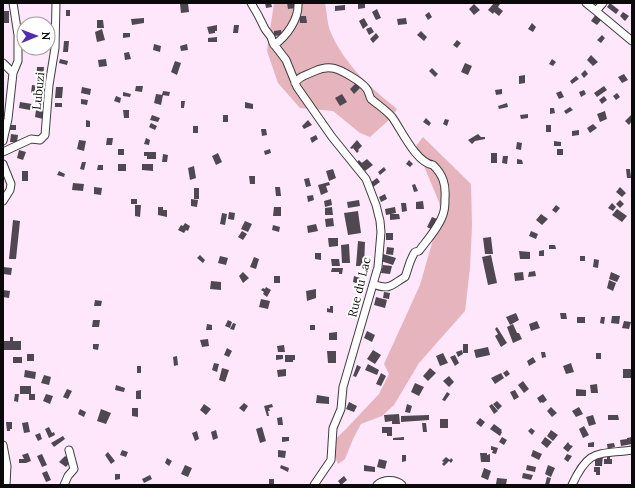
<svg xmlns="http://www.w3.org/2000/svg" width="635" height="488" font-family="Lora,serif">
<style>
.grass{fill:#e5b4bc}
.building{fill:#4f4752}
.lines{fill:none;stroke-linecap:round;stroke-linejoin:round}
.minor-casing{stroke:#3d3d3d;stroke-width:9}
.minor{stroke:#fff;stroke-width:7}
.labels{text-anchor:middle;dominant-baseline:central;stroke-width:4;stroke-linejoin:round;paint-order:stroke}
.street-label{font-size:12px;fill:#0a0a0a;stroke:#fff}
</style>
<rect width="100%" height="100%" fill="#fee7fa"/>
<path class="grass" d="M274 3H325C327 13 327 24 331 33 345 65 371 88 397 109L390 119 370 137 360 133 333 111 300 108 278 83 267 51Z
M423 137 471 184 472 226 470 268 465 311 419 363 394 405 382 416 361 424 353 439 345 459 338 464 330 444 346 429 379 394 389 374 384 364 420 285 436 229 442 219 439 202 424 166 413 150Z"/>
<path class="building" d="M186 3H188L189 12 181 13 180 4Z
M265 3H271L272 7 266 8Z
M287 3H295L296 8 288 9Z
M365 3V8L358 9V4Z
M494 3 500 4 498 7 503 11 499 16 494 12 493 14 488 10Z
M610 3 619 10 616 14 607 7Z
M474 4 480 10 474 15 469 9Z
M345 5V10L335 11V6Z
M377 9 381 18 376 20 372 12Z
M66 10H70V16H66Z
M3 11H9V23H3Z
M429 12 432 17 428 20 425 15Z
M623 12 629 16 625 21 620 16Z
M596 14 602 19 597 25 591 21Z
M299 16H306L307 23H300Z
M144 18V23L132 25 131 19Z
M364 18 368 25 363 29 359 21Z
M406 18 407 24 398 25 397 19Z
M97 20H103L104 28H97Z
M532 23 536 27 533 32 528 29Z
M217 25V31H215V33L209 34 207 27Z
M234 25H239L238 33H233Z
M371 27 374 32 369 35 366 29Z
M102 29 105 40 97 42 95 32Z
M281 30 282 35 274 36V31Z
M421 31 427 37 424 41 417 35Z
M123 33H130V37L123 38Z
M376 33 379 37 373 43 370 39Z
M602 35 605 38 601 43 597 40Z
M217 37V42H208V38Z
M457 40 461 43 457 48 453 45Z
M64 41H69L68 52H63Z
M154 44 161 46 160 52 153 50Z
M187 44 188 50 181 51 180 46Z
M129 52 131 59 125 60 124 53Z
M591 55 598 62 593 66 587 60Z
M60 59 68 61 67 65 59 63Z
M106 59 107 66 99 67 98 60Z
M552 59 556 62 553 66 549 64Z
M175 61 181 63 177 75 171 72Z
M465 63 472 66 468 75 461 72Z
M37 67H44L43 81H36Z
M432 68 438 74 435 77 429 71Z
M585 70 588 74 584 78 581 74Z
M624 74 628 80 622 83 618 77Z
M525 75V83L519 84V76Z
M576 76 579 79 572 84 570 81Z
M356 83 360 88 354 94 350 89Z
M32 85 39 86 38 94 31 93Z
M136 86H143L142 92 135 91Z
M604 86 607 90 597 97 594 93Z
M56 87H63L62 98H55Z
M82 87 91 89 90 95 81 93Z
M502 89V94L496 95 495 90Z
M584 90 586 94 581 97 579 92Z
M163 91 170 92 169 96 162 95Z
M561 91 564 97 559 99 556 93Z
M123 92 131 94 130 97 123 96Z
M617 93 620 97 616 100 613 96Z
M156 94 163 95 161 105 154 103Z
M342 94 347 102 340 106 335 98Z
M116 96 121 98 120 103 114 101Z
M604 96 607 100 602 104 599 100Z
M81 99 88 100 87 105 81 104Z
M181 101H185L184 108H181Z
M20 102 32 104 30 110 19 108Z
M245 102 253 104V109L245 108Z
M55 103H62V107H55Z
M507 103 508 107 499 109 498 106Z
M570 107 573 110 566 114 564 111Z
M550 108H554L555 113 550 114Z
M36 110 44 112 43 119 35 117Z
M123 110H129V118H124Z
M605 111 607 119 600 122 597 114Z
M528 114V118L521 119 520 115Z
M152 115 160 118 158 122 150 120Z
M223 115H228V122H223Z
M631 115 632 121 629 125 625 121Z
M426 118 431 123 429 126 423 122Z
M445 119 449 120 447 126 443 124Z
M86 120 90 121V127H86Z
M308 120 312 125 304 129 302 126Z
M151 123 157 126 155 130 149 127Z
M593 124 597 128 590 133 587 128Z
M10 125H16V130H10Z
M546 125H551V132H546Z
M193 126H198V133H193Z
M261 129H266L267 135 262 136Z
M579 130V135L572 136V131Z
M11 134 18 135 17 142H10Z
M478 134 481 137H485V139L475 141 472 144 468 140Z
M316 135 318 139 312 143 310 138Z
M107 138H113L112 145H106Z
M146 138 150 140 149 145 144 144Z
M79 140 86 141 84 151 77 149Z
M357 140 362 146 358 150 359 151 357 153 353 148 352 149 350 148Z
M554 141 561 142V146H554Z
M517 142 522 143 521 150 516 149Z
M118 149H124V155H118Z
M270 149 271 153 265 155 264 151Z
M557 149H563V155H557Z
M19 150 26 152 23 160 17 158Z
M144 152H156V159H147V156H144Z
M218 153 222 162 216 165 212 156Z
M491 153H497V163H491Z
M163 154 168 155 167 162H162Z
M503 156H508L507 164 502 163Z
M367 159 373 165 365 171 361 167 359 168 355 164 359 160 362 163 359 165Z
M517 159 522 160 523 164H517Z
M409 160 413 164 410 167 406 164Z
M82 162H86L84 170 80 169Z
M118 164H126V171H118Z
M142 164H153V171L142 170Z
M98 165H103V170H97Z
M194 166 196 178 190 180 188 168Z
M384 167 386 170 380 175 378 172Z
M333 169 336 178 329 181 326 171Z
M626 169H630L631 178H627Z
M22 171H28V181H22Z
M59 171 65 174 64 177 57 175Z
M249 176H255V184H250Z
M309 178 311 186 306 187 304 179Z
M377 178 380 182 373 187 370 183Z
M329 182 330 185 326 186 328 192 321 195 318 185Z
M73 183 84 184 83 191 72 190Z
M415 184 418 191 414 192 412 185Z
M94 187 102 188 101 195 94 194Z
M275 187H280L281 196H276Z
M620 187 626 193 622 197 616 192Z
M194 188H199V199H194Z
M385 194 387 199 381 202 379 197Z
M313 195 314 200 308 202 307 196Z
M131 199H137V204H131Z
M191 199 198 200 197 207 191 206Z
M331 199 332 205 325 207 324 201Z
M359 200 360 206 348 208 347 202Z
M620 200 624 204 620 208 616 204Z
M423 201 424 209H416V202Z
M401 203H406L407 211 402 212Z
M612 203 616 207 613 211 608 208Z
M135 205H141L140 217 135 216Z
M556 205 560 208 556 213 552 210Z
M158 207H163V210H167V217L158 215Z
M274 207H281V216H273Z
M332 207 333 215H325V208Z
M395 207 396 213 386 215 385 209Z
M617 209 627 216 622 222 612 215Z
M358 211 361 233 348 235 344 213Z
M229 212 235 213 234 220 228 219Z
M222 213 227 214 225 225 220 224Z
M390 214H399L400 219 390 220Z
M541 214 548 219 542 225 536 220Z
M432 217 437 219 433 230 427 227Z
M333 218 334 226 326 227 325 219Z
M13 220 20 221 16 259H9Z
M245 221 252 224 248 232 241 229Z
M185 223 190 226 188 231 186 230 184 233 178 230 181 225 183 226Z
M316 224 318 231 308 233 307 226Z
M273 225 280 227 279 232 272 230Z
M242 231 247 234 243 240 238 237Z
M531 231 538 234 536 239 529 236Z
M386 233H393V240H386Z
M491 237 493 254H485L483 238Z
M328 238H338V246L329 247Z
M358 241 365 242 364 266H356Z
M349 244 350 263H342L341 245Z
M549 245H555L556 249H549Z
M387 247 394 248 393 255 386 254Z
M544 250V256H539V251Z
M519 251 530 252V259H520Z
M315 253H321V260L315 259Z
M383 254 396 258 393 265 381 261Z
M200 255 205 260 203 263 197 258Z
M491 255 497 283 488 285 482 257Z
M220 256 228 258 226 265 218 263Z
M580 256H585V261H580Z
M254 257 259 259 256 269 250 267Z
M331 259H339L340 266H332Z
M594 259 599 260 598 268 593 267Z
M383 265 392 266 390 274 381 273Z
M3 267 12 268 11 275 3 274Z
M332 268H343L342 274H339V272H331Z
M535 271 536 276 528 277 529 272Z
M243 272 249 278 243 283 239 276Z
M523 272 524 280 515 281 514 273Z
M611 272 620 276 617 282 609 279Z
M274 276H280V283H274Z
M354 276 360 278 359 284 353 282Z
M609 280 616 283 613 291 607 288Z
M211 281 221 282V290L210 289Z
M266 287 271 290 267 297 263 294 264 292 261 290 263 288 265 289Z
M316 289V298L307 301 306 291Z
M3 290 10 291 9 298 3 297Z
M384 292 390 293 389 299 383 298Z
M376 297 387 300 385 308 374 305Z
M261 299 270 301 268 309 259 307Z
M95 300 102 301 101 306H94Z
M330 306H333V313L327 312V308L330 309Z
M516 313 519 320 510 325 506 317Z
M560 313H566L567 319H561Z
M612 316H620L619 324 611 323Z
M577 317H585V323H577Z
M601 317H605L604 324 600 323Z
M93 320H100L99 327H92Z
M228 320 232 322 230 328 225 326Z
M537 321 540 328 531 331 529 324Z
M624 321 631 322 629 329 622 328Z
M233 323 236 324 234 330 230 329Z
M207 324 212 325V330H206Z
M513 324 517 333H519L522 339 513 343 507 327Z
M310 325H315V330H310Z
M497 327 507 343 501 347 495 336 498 334 495 329Z
M367 331 375 335 372 342 364 338Z
M337 332V340H329V333Z
M10 337H13V341H21V350H3V341H10Z
M208 339 209 346 202 347 200 340Z
M93 344H99L98 350 93 349Z
M463 344H468V353H463Z
M284 345 285 352H278L277 346Z
M488 347 490 355 476 358 474 350Z
M227 348 232 351 229 357 224 355Z
M373 350 381 355 375 364 367 359Z
M462 350 463 354 458 357 456 352Z
M327 351H336V363H328Z
M541 352H545L546 357 542 358Z
M443 353 448 363 440 366 436 356Z
M596 353H601V359H596Z
M27 354H34V361H27Z
M276 355H283V359L276 360Z
M285 355H295V360H293V362H285Z
M455 355 459 363 455 366 450 357Z
M177 356 178 365 174 366 173 357Z
M13 357H22V363H13Z
M533 357 536 362 529 366 527 361Z
M214 363 219 364 217 372 212 370Z
M571 363 574 372 566 374 563 366Z
M368 364 379 370 377 375 365 370Z
M357 365 361 367 356 377 353 376Z
M137 366H141V373H137Z
M222 368 229 370 225 382 219 380Z
M430 368 436 373 428 381 423 376Z
M286 369V376L278 377 277 370Z
M623 369H632V378H623Z
M25 370 36 372 35 379 24 377Z
M507 370 510 374 506 377 503 373Z
M381 373 386 376 381 386 376 384Z
M501 373 504 378 495 384 491 378Z
M44 375 51 377 49 385 41 383Z
M449 376 454 382 449 387 443 381Z
M523 381 529 389 524 393 518 385Z
M415 383 424 387 419 396 411 392Z
M597 384 598 393H591L590 385Z
M116 385 125 388 124 392 115 390Z
M20 386H31V394H35V400H29V394H20Z
M67 389 72 391 68 399 63 397Z
M576 389 586 390V396H576Z
M141 390V399H136V391Z
M515 390 519 397 514 400 510 392Z
M447 392 450 394 445 401 442 400Z
M15 394H19L18 402 14 401Z
M46 394 53 396 50 404 43 401Z
M543 394 547 400 543 403 542 402 540 403 537 398Z
M317 395 329 397V404L316 403Z
M497 401 502 406 498 410 493 404Z
M349 402 357 406 354 412 346 409Z
M244 403 248 406 244 412 239 408Z
M204 404 211 409 206 415 200 410Z
M272 404 273 407 269 408 270 411H268L269 416H267L264 406Z
M407 404 412 406 410 413 405 412Z
M492 404 498 411 494 414 489 406Z
M551 407 557 413 552 417 547 411Z
M579 407 583 414 576 417 572 411Z
M132 408H138V417L132 416Z
M80 409 86 412 84 417 78 414Z
M101 409 111 413 106 424 97 421Z
M399 414 400 424H392V421L385 422 384 415Z
M429 415V420L401 422V416Z
M593 415 596 424 589 426 586 417Z
M608 415H618L619 420H608Z
M282 417 283 425H278L277 418Z
M480 418 485 422 481 427 476 423Z
M440 419H448V428H440Z
M6 422H12V429H10V431H7Z
M28 422 30 432 24 433 22 423Z
M422 423H426L427 432H423Z
M494 424 502 430 501 431 502 432 500 436 490 429Z
M584 426 589 435 583 438 579 429Z
M49 427 52 433 54 432 55 435 49 438 45 429Z
M262 427 266 441 260 443 256 429Z
M382 427H392V436H387V433H382Z
M531 428 535 431 532 435 528 431Z
M216 430 218 438 213 440 211 432Z
M551 430 558 435 553 441 547 436Z
M197 431 199 439 195 441 192 433Z
M40 433 42 439 38 441 35 435Z
M63 436 65 439 54 447 51 443Z
M282 437H289V441L282 442Z
M404 437V440H393V438Z
M502 437 507 440 504 445 499 442Z
M545 437 552 442 547 448 541 443Z
M632 437V444L621 446 620 440 627 439V438Z
M568 442 570 445 573 446 568 452 563 448Z
M594 442V447H588V443Z
M614 443 615 447 611 448 612 450 608 451 607 444Z
M491 446 498 448 496 454 492 453 493 450H491Z
M122 450 128 452 126 457 120 455Z
M278 450 286 451 285 458 278 457Z
M533 450 542 454 539 460 531 456Z
M108 452 115 461 111 464 105 455Z
M28 453 31 461 26 463H19V459H24L22 455Z
M480 453H487V455L490 454V462H481Z
M42 454 47 465 42 467 37 456Z
M567 454 572 456 568 462 564 459Z
M402 455H406V461L402 462Z
M600 455H603L602 466H595V459H600Z
M65 456 71 461 66 467 59 462Z
M607 456 610 457V459H612V464H604V459H607Z
M446 457 450 460 451 458 453 460 451 463 449 461 444 466 442 464 444 462 442 461Z
M167 458 172 461 169 466 165 463Z
M379 459 387 461 385 469 377 467Z
M185 465 192 468 188 477 181 474Z
M281 465 289 468 288 472 280 468Z
M364 465 375 467V472L364 471Z
M527 465 536 467 535 472 526 470Z
M548 465 555 468 551 477 545 474Z
M594 467H600V475H596V472H594Z
M484 468 491 471 488 480 481 477Z
M47 471 51 480 46 482 42 473Z
M523 473 533 475 531 480 522 478Z
M115 474H120V479L115 480Z
M150 475 152 479 144 483 142 479Z
M344 476 347 480 341 485 338 481Z
M547 477 551 478 549 485H545Z
M497 478 507 479 506 485 496 484Z
M269 479H274V485L269 484Z"/>
<g class="lines">
<defs>
<path id="minor" d="M251 3 258 15 265 29 271 37 273 43 286 60 297 87 332 137 366 179 376 205 380 221 381 232 378 267 343 387 341 409 333 428 331 460 314 485
M586 3 596 11 603 3
M596 11 632 41
M274 45C287 36 299 19 298 3
M3 63 13 73
M295 83C299 76 307 75 315 71 330 64 339 69 352 77 357 80 362 83 366 88 369 91 369 96 371 99 378 105 386 110 392 117 401 129 416 163 433 165 443 175 446 184 445 198 445 203 445 207 444 211 441 225 427 240 419 251L415 252C409 261 409 267 405 277 392 284 391 291 373 284
M3 141 8 119 13 73 18 61V35L13 3
M3 152 31 139 40 140 45 135 49 85 55 48 56 3
M3 164 11 184 10 190 3 201
M3 445 7 466 6 485
M64 485 68 476 74 469 69 450
M377 485C383 479 396 479 402 485
M572 485C589 448 597 455 632 450"/>
</defs>
<use href="#minor" class="minor-casing"/>
<use href="#minor" class="minor"/>
</g>
<g class="labels">
<g class="street-label">
<text transform="translate(38 91) rotate(-84)">Lubuzi</text>
<text transform="translate(359 287) rotate(-76)">Rue du Lac</text>
</g>
</g>
<rect width="635" height="488" fill="none" stroke="#0a0a0a" stroke-width="8"/>
<g transform="translate(36 36) rotate(89)"><circle r="19" fill="#ffffff" stroke="#9d9d9d"/>
<path d="M0-3L7 15L0 10L-7 15Z" fill="#532ab2"/>
<text y="-6" font-size="11" font-weight="bold" text-anchor="middle" fill="#0a0a0a">N</text>
</g>
</svg>
